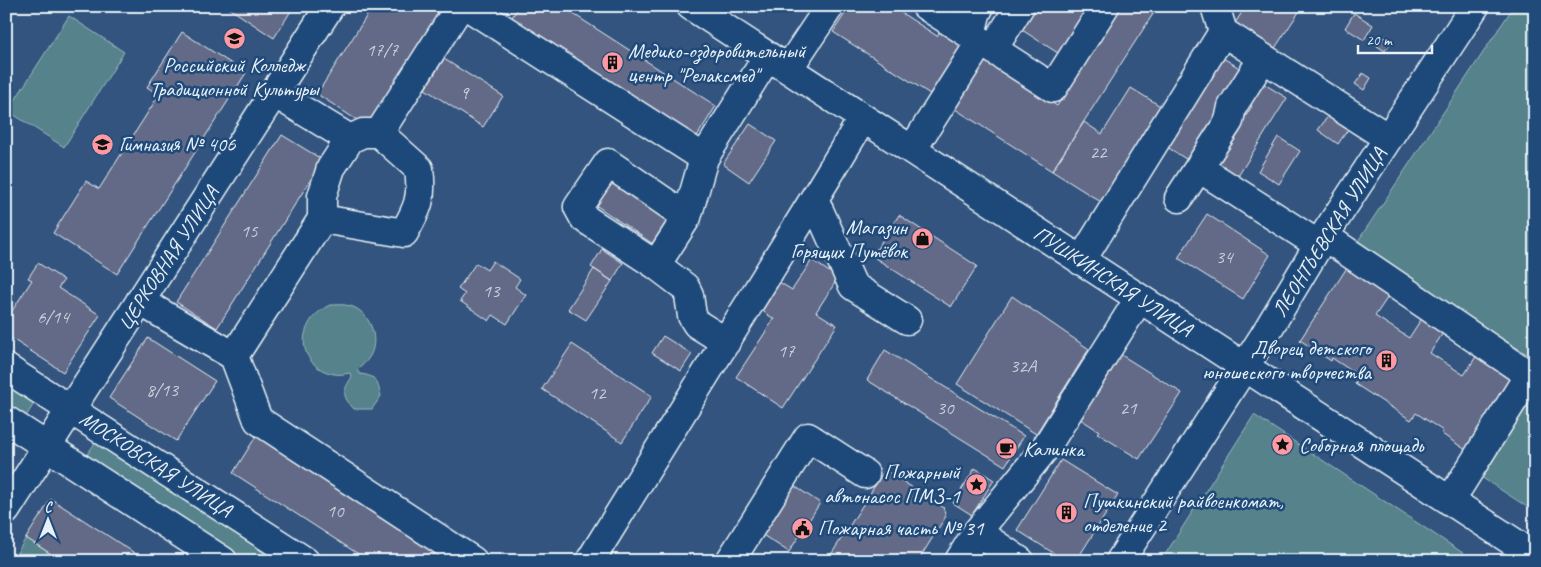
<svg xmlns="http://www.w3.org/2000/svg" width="1541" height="567" font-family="Caveat,sans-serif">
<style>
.green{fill:#55828b;stroke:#9ebac2}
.building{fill:#636b87;stroke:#e8f1f8}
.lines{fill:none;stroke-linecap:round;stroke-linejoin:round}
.minor-casing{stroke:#e8f1f8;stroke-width:31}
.minor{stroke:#1f4a7a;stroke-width:28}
.labels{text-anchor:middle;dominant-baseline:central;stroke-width:5;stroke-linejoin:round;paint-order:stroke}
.number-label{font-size:19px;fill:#c7d0dc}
.poi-label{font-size:21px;fill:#e8f1f8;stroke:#1f4a7a;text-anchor:start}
.street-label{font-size:21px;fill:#e8f1f8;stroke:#1f4a7a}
</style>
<rect width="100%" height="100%" fill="#33547e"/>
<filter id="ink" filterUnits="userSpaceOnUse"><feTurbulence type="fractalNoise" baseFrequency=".02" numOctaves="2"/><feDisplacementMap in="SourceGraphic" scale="10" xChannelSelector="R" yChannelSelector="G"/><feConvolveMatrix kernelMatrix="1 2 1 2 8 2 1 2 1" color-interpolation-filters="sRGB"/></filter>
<g filter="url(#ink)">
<path class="green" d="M1514 6H1535V359L1354 247Z
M69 16 124 52 64 147 8 111Z
M330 305C336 305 344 304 350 306 367 310 377 332 373 348 371 358 364 364 357 370L360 374C377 376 377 381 381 396L372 409H354C342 396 342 392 352 377L350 373C344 374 339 375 334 374 295 366 295 321 330 305Z
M6 384 35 402 23 421 6 410Z
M1535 389V512L1478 475Z
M1254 415 1475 561H1161Z
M97 440 282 561H241L84 459Z
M26 538 62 561H12Z"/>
<path class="building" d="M226 6H294L274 38Z
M373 6H446L369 128 317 94Z
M519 6H561L716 106 694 141 509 22Z
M850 6H891L937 36 943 27 964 41 930 94 833 32Z
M1037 6H1092L1061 55 1022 30Z
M1121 6H1141L1153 14 1052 171 955 109 986 60 1057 106Z
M1141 6H1158L1153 14Z
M1246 6H1303L1275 48 1235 23Z
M1354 13 1373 25 1364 40 1345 28Z
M182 32 246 73 117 274 53 233 86 181 99 189 159 95 147 87Z
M1384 37 1391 41 1385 51 1377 46Z
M1223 58 1246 72 1189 161 1167 147Z
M444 59 503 96 483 127 425 89Z
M1363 73 1371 78 1364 90 1355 84Z
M1256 79 1287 98 1235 181 1218 170 1217 162 1252 106 1242 100Z
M1131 88 1162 107 1101 202 1052 171 1084 122 1102 134Z
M1331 112 1351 125 1338 144 1318 130Z
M750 124 776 141 749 182 723 164Z
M282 135 323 160 217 328 176 302Z
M1278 137 1300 151 1279 184 1258 171Z
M609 176 671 218 653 244 591 202Z
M1207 214 1270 255 1243 299 1178 258Z
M899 215 977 266 951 307 872 256Z
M602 249 623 263 612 281 591 267Z
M812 260 838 278 816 312 837 325 783 408 736 377 774 319 761 310 779 282 792 290Z
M493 261 520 279 515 287 526 295 507 324 493 315 489 321 460 301 465 294 458 289 476 263 487 270Z
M38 263 64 280 58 288 100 315 63 372 6 335V320L32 280 28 278Z
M1350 263 1392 291 1375 316 1409 338 1425 313 1447 327 1430 353 1464 375 1481 349 1522 377 1472 454 1442 434 1443 431 1416 413 1411 420 1355 384 1359 376 1332 358 1331 361 1300 340Z
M594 269 612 281 586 320 568 309Z
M1012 296 1089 349 1036 434 957 384Z
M663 336 692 354 681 371 652 353Z
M148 338 215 381 176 441 109 398Z
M572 344 652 396 622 442 542 389Z
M885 350 1024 436 1005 466 867 380Z
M1115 351 1182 393 1139 459 1097 433 1099 431 1077 417Z
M258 433 438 548 430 561H369L233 473Z
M1061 460 1118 495 1076 561H1066L1017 530Z
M975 468 994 480 972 515 953 503Z
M885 470 943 507 946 516 918 561H827Z
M790 483 820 503 789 552 758 532Z
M51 499 147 561H62L26 538Z"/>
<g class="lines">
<defs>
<path id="minor" d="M467 6 704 158
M691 6 1535 556
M926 6 1053 88 1105 6
M1215 6 1223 32 1388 138
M971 35 976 14 980 6
M993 49 1020 6
M788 69 830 6
M274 93 350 139
M912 150 981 41
M1199 168 1319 245
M1179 198 1229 121 1232 107 1263 58
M814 199 853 286 907 320
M687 217 608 163 578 207 584 218 656 265 687 217 704 158 768 56
M322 219 404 233C418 208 423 198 419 169L379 133
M1324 236 1529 375 1450 501
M1081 261 1223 32
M656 265 685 287 689 295 692 316 697 324 726 342
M140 301 234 356 258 420 473 561
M234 356 322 219V196L331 168 350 139 363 133H379L460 6
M6 368 305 561
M6 420 223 561
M6 510 330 6
M977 532 1020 561
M590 561 814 199 863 118
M730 561 808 437 865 474
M959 561 977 532 1046 447 1139 299
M1120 561 1264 336 1324 236 1475 6"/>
</defs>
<use href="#minor" class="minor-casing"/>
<use href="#minor" class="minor"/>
</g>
</g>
<defs>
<symbol id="university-disc" viewBox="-11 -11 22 22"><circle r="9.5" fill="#ff9aa2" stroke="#1f4a7a"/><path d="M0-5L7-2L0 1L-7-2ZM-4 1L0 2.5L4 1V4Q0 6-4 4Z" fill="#111"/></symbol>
<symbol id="building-disc" viewBox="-11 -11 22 22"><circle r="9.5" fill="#ff9aa2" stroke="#1f4a7a"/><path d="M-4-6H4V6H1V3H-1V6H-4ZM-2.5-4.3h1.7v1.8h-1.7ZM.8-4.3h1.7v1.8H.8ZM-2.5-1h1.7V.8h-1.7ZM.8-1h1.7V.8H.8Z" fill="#111"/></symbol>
<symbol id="school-disc" viewBox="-11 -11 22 22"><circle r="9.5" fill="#ff9aa2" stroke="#1f4a7a"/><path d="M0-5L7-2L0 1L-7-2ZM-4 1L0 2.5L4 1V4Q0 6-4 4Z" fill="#111"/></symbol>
<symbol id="shop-disc" viewBox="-11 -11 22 22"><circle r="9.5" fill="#ff9aa2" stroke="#1f4a7a"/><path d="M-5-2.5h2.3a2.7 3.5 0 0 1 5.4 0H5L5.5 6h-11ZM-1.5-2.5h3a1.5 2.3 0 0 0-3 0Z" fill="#111"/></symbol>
<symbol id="sight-disc" viewBox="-11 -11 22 22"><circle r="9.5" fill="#ff9aa2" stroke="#1f4a7a"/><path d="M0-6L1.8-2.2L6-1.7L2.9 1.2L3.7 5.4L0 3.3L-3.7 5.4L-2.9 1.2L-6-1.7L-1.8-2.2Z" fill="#111"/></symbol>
<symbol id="cafe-disc" viewBox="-11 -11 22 22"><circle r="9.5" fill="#ff9aa2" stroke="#1f4a7a"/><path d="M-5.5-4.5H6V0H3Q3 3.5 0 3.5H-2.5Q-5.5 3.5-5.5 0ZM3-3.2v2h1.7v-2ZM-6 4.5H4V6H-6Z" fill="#111"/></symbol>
<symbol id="civic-disc" viewBox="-11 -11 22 22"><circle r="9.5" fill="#ff9aa2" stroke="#1f4a7a"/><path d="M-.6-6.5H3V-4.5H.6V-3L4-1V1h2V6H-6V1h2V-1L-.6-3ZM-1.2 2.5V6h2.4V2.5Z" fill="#111"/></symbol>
</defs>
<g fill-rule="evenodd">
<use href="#university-disc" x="222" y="26" width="25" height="25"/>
<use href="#building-disc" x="600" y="50" width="25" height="25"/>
<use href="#school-disc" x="90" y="132" width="25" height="25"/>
<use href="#shop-disc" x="910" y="226" width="25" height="25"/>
<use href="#building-disc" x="1374" y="348" width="25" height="25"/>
<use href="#sight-disc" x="1270" y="432" width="25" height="25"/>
<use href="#cafe-disc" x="994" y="436" width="25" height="25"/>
<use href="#sight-disc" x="964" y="472" width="25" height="25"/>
<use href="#building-disc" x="1054" y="500" width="25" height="25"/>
<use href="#civic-disc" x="790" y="516" width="25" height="25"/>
</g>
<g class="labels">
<g class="number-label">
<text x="382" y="50">17/7</text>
<text x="464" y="93">9</text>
<text x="1098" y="152">22</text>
<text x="249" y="231">15</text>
<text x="1224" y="257">34</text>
<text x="491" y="291">13</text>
<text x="53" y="317">6/14</text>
<text x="786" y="351">17</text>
<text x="1023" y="366">32А</text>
<text x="162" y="390">8/13</text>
<text x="597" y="393">12</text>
<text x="945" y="408">30</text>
<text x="1128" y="408">21</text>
<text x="335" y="511">10</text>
</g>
<g class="poi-label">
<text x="628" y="51">Медико-оздоровительный<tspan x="628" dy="24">центр "Релаксмед"</tspan></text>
<text x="234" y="65" text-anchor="middle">Российский Колледж<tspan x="234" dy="24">Традиционной Культуры</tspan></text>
<text x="119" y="144">Гимназия № 406</text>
<text x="907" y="227" text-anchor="end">Магазин<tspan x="907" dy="24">Горящих Путёвок</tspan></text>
<text x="1371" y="348" text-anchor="end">Дворец детского<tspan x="1371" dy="24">юношеского творчества</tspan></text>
<text x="1299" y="445">Соборная площадь</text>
<text x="1023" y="449">Калинка</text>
<text x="960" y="472" text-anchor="end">Пожарный<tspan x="960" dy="24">автонасос ПМЗ-1</tspan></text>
<text x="1083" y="501">Пушкинский райвоенкомат,<tspan x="1083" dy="24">отделение 2</tspan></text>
<text x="818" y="528">Пожарная часть № 31</text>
</g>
<g class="street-label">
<text transform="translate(1329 232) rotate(-58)">ЛЕОНТЬЕВСКАЯ УЛИЦА</text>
<text transform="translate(168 258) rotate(-57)">ЦЕРКОВНАЯ УЛИЦА</text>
<text transform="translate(1113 281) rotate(33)">ПУШКИНСКАЯ УЛИЦА</text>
<text transform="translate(156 464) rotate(33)">МОСКОВСКАЯ УЛИЦА</text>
</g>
</g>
<rect width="1541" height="567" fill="none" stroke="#1f4a7a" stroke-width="25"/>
<rect x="12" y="12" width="1516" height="542" fill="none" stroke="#e8f1f8" stroke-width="2" filter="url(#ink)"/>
<g transform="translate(48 520)" stroke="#1f4a7a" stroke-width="4" paint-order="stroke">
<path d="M0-4L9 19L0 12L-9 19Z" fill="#e8f1f8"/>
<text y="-8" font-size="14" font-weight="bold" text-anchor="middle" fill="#e8f1f8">С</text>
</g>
<path d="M1358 45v8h74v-8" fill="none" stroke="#e8f1f8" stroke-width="2.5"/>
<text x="1366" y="45" font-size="15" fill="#e8f1f8" stroke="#1f4a7a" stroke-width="4" paint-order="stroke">20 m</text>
</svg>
